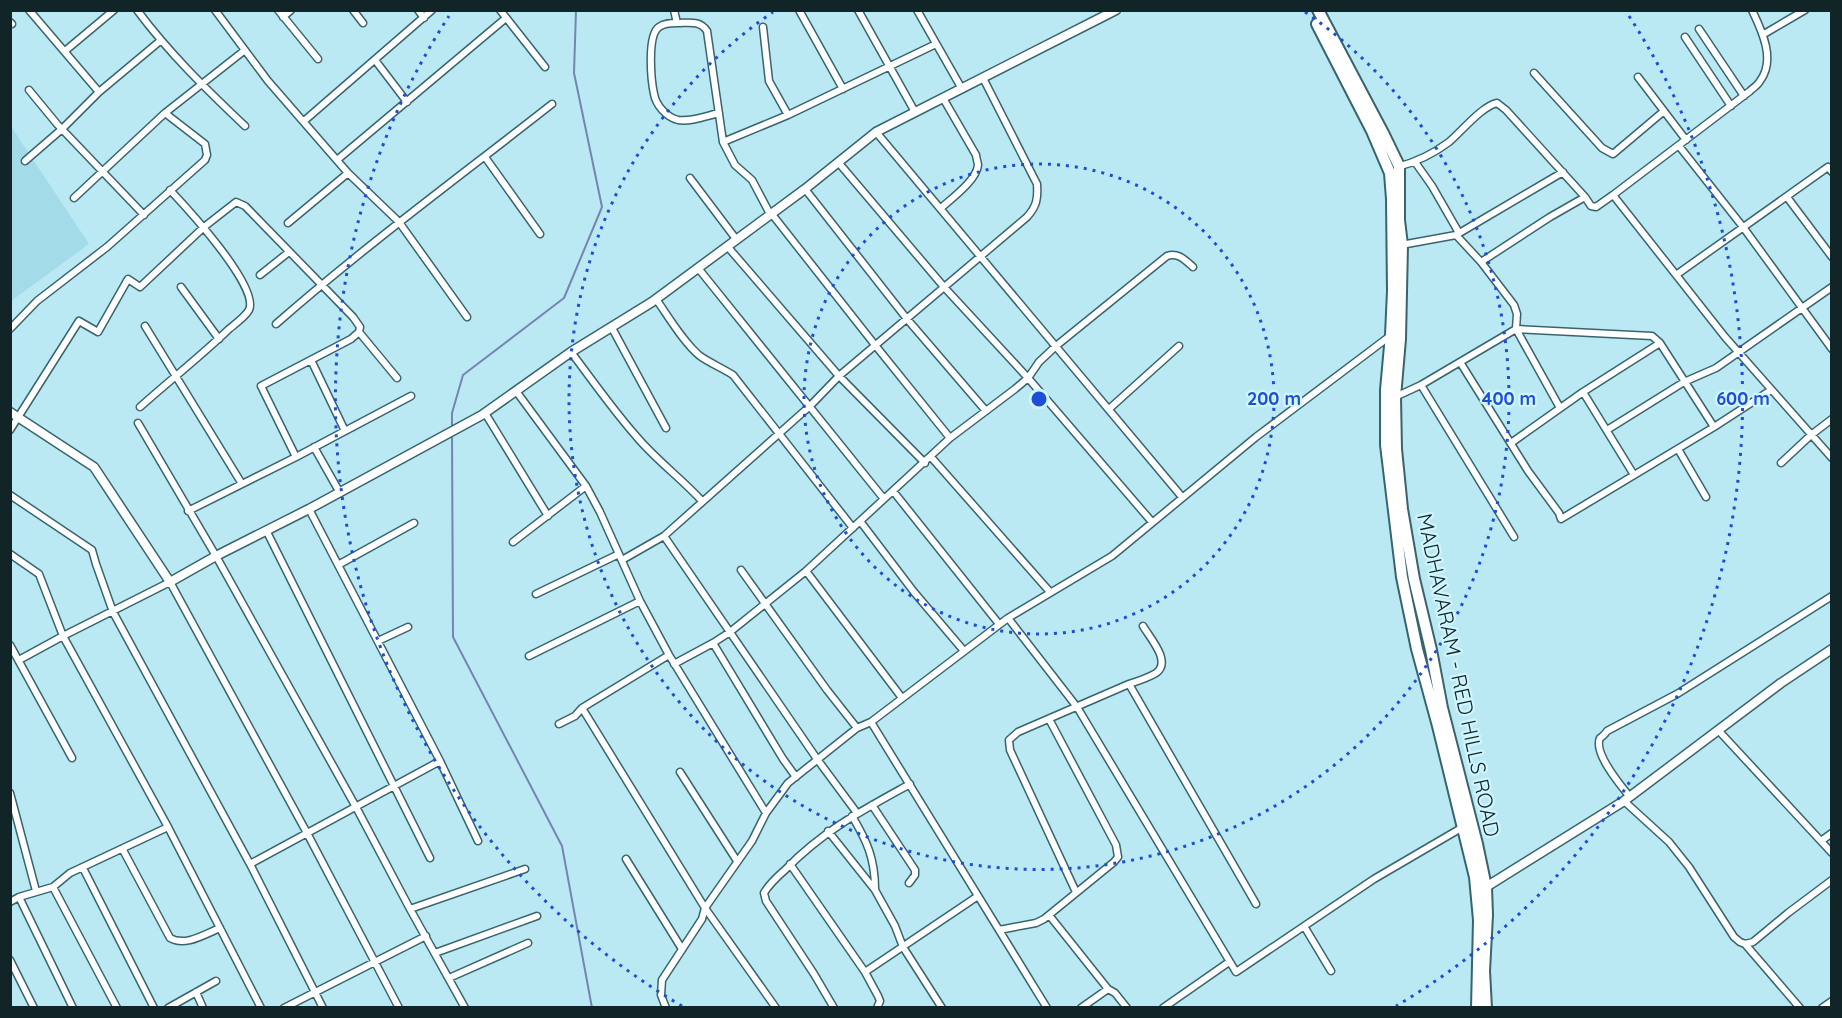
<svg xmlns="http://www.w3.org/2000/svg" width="1842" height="1018" font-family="Quicksand,sans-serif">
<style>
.built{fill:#a4dbe8}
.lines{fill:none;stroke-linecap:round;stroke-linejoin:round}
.stream{stroke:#7585b0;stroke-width:2}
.minor-casing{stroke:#38646d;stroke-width:9}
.tertiary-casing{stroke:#38646d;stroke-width:11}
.primary-casing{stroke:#38646d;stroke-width:14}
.minor{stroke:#fff;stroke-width:6}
.tertiary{stroke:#fff;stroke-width:8}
.primary{stroke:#fff;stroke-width:10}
.ring{fill:none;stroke:#1d4ed8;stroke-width:3;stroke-dasharray:3 6}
.labels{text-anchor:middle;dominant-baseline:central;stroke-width:4.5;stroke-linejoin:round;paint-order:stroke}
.street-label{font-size:21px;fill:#112428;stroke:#cff5fd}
.centre{fill:#1d4ed8;stroke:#cff5fd;stroke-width:3}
.ring-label{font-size:18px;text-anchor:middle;font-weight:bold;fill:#1d4ed8;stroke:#cff5fd;stroke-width:4.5;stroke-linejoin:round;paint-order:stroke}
</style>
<rect width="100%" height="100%" fill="#bae9f4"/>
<path class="built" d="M10 125 89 244 11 301H10Z"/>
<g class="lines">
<path class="stream" d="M452 428V413L463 375 564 298 602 207 574 73 576 10
M452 434 453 637 562 846 592 1008"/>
<defs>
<path id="minor" d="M29 10 99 92
M137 10C169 53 206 89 245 126
M215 10 268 81 348 173 399 222 467 317
M278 10 318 59
M353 10 363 23
M418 10 424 18
M500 10 545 67
M674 10 677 23C689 23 700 20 707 31L723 142 735 165 752 180 770 214
M799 10 843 89
M858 10 915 112
M917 10 962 89
M283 17 291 10
M10 22 12 24
M677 23C671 23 664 23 659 27 647 35 651 80 654 94 656 105 666 117 678 120 691 122 706 116 719 113
M763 27 769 81 788 115
M1699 29 1744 96
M1764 34 1805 10
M1685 37 1731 106
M65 51 114 10
M375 60 407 102
M1534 73 1602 148 1613 154 1664 111
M1638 77 1686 140
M29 90 57 124 144 215
M304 121 432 10
M876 132 1182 497
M723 142 788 115 936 44
M1679 146 1743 227 1832 349
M485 157 540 234
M337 160 506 18
M25 161 62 129 99 92 160 41
M838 162 944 287 1028 378 1152 522
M1415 162 1432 186 1459 233
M1397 167C1417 162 1433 154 1449 142 1461 132 1482 106 1497 103L1506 110 1585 197
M690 178 736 239
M805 189 907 319 986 411
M1613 195 1750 91C1753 88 1758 85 1760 81 1776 60 1762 31 1752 10
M1787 197 1832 257
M74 198 165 113 245 50
M941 208C951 199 977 180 978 165 978 163 976 157 976 155L943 98
M771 213 875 345 950 438
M288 223 348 173
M1456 235 1563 172
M1401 245 1456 235 1481 262 1550 217 1585 197 1591 206 1596 207 1613 195 1725 337 1832 458
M727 246 839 376 925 463
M1481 262 1514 305 1517 314 1516 329 1560 408
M698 268 884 499
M260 275 289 252
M1676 275 1828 167 1832 172
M181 287 219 339
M656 299C668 316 684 343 700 356 710 363 722 368 733 375L853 528
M276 324C365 246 459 177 552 104
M145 326 242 484
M612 328 666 428
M10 329 37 301 107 247 205 160 207 155 205 144 165 113
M359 332 397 378
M1056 346 1167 256C1178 252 1185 260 1193 267
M571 352C592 380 613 410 636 436 656 460 681 478 702 501
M311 360 345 431
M1460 362 1528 471 1559 513 1561 519 1714 427
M1421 385 1514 537
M516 391 586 486 600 512 640 601 669 655 766 813 788 783 857 728 871 722 1008 618 1112 556 1256 437 1390 336
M1583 392 1634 475
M1395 397 1421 385 1516 329 1652 336 1660 343 1714 427 1771 390
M140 407C169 381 201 356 229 329 235 324 245 317 249 310 260 287 186 207 170 190
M1109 409 1179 346
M485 413 548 516
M138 423 216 556 356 807 410 909 465 1008
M10 430 79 321 98 332 128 279 140 287 204 227 236 202 245 206 353 317 360 327 359 332 351 339 261 386 296 457
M1607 430 1684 382 1716 368 1832 287
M1511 443 1583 392 1660 343
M314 447 340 493
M1678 449 1706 497
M931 457 1050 592
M1781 463 1811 435 1832 419
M893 491 999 624
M10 495 92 550 96 564 113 612 250 864 323 1008
M309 509 440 761 478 841
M188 511 296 457 411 396
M860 521 914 592 964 651
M266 530 430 858
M664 536 817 759 857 813
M513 542 586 486
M10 554 39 574 63 636 19 660
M622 560 664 536 810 406 839 376 1027 217C1037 206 1038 198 1037 184L983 78
M338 565 414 523
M741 570 827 690 857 728
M806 571 902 698
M536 594 619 554
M1008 618 1077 707 1236 972 1374 879 1463 827
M378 641 408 627
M713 643 783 759 796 777
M10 645 72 758
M529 656 640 601
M674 664 713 643 730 632 806 571 950 438 1015 389 1028 378 1039 362 1056 346
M1129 684C1138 681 1148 678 1156 673 1172 662 1150 638 1143 626
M582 708 705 908 776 1008
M871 722 1047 1008
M559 724 575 716 582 708 669 655
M1718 730 1832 853
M680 772 737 861
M10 793 36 891
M1630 797C1621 786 1593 753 1600 738 1601 738 1607 732 1607 731L1677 694 1832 596
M1624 801 1669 842 1689 867 1734 937 1740 942 1745 944 1753 942 1788 913 1832 880
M872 805 915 870V875L909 883
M852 816C867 841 875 859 875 889
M828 831 875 890 895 926 903 947 942 1008
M1821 841 1832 833
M123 850 170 938C185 947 205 934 220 928
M626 859 682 949
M250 864 440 761
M790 864 865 972 878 996 880 1001 877 1008
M83 868 154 1008
M53 887 117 1008
M1076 892 1010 750 1009 740 1018 732 1129 684 1256 904
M19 897 73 1008
M10 902 19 897 53 887 70 873 168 827
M410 909 525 869
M1049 915 1108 989
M1304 926 1331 971
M999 930 1036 923 1044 919 1114 862 1118 857 1116 845 1049 719
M1745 944 1800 1008
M435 953 537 916
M10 960 34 1008
M865 972 978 896
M449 978 528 943
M196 992 203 1008
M168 1008 216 981
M261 1008 168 827 63 636 170 582 307 833 399 1008
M284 1008 426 936
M666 1008 661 995 662 980 702 919 705 908 752 841 766 813
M834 1008 814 974 766 901 764 893C769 884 778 876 786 869 824 830 863 810 910 784
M1081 1008 1108 989 1115 993 1127 1008
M1163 1008 1229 962
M1822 1008 1832 1001"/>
<path id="tertiary" d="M10 412 94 467 170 582 216 556 309 509 482 415 571 352 652 302 805 189 876 132 1116 10
M1486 887 1624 801 1781 683 1832 649"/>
<path id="primary" d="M1318 10 1383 133 1399 166V220L1402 245 1400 339 1395 397 1396 449 1402 509 1414 579 1431 650 1442 708 1477 844 1486 887 1487 915 1484 971 1486 1008
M1317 24 1372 131 1390 173 1392 199 1393 291 1391 335 1386 390V445L1402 577 1417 649 1438 726 1475 877 1479 920 1477 1008"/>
</defs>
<use href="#minor" class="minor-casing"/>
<use href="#tertiary" class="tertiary-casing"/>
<use href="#primary" class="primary-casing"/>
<use href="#minor" class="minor"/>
<use href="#tertiary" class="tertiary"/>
<use href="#primary" class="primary"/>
</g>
<g class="ring">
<circle cx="1039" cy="399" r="235"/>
<path d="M1305 12A470 470 0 1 1 773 12"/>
<path d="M682 1006A704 704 0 0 1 449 16M1629 16A704 704 0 0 1 1396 1006"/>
</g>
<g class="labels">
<g class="street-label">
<text transform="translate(1459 675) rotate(78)">MADHAVARAM - RED HILLS ROAD</text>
</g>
</g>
<circle cx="1039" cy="399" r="9" class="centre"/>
<g class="ring-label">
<text x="1274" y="405">200 m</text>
<text x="1509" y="405">400 m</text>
<text x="1743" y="405">600 m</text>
</g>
<rect width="1842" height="1018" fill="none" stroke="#112428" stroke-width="24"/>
</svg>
